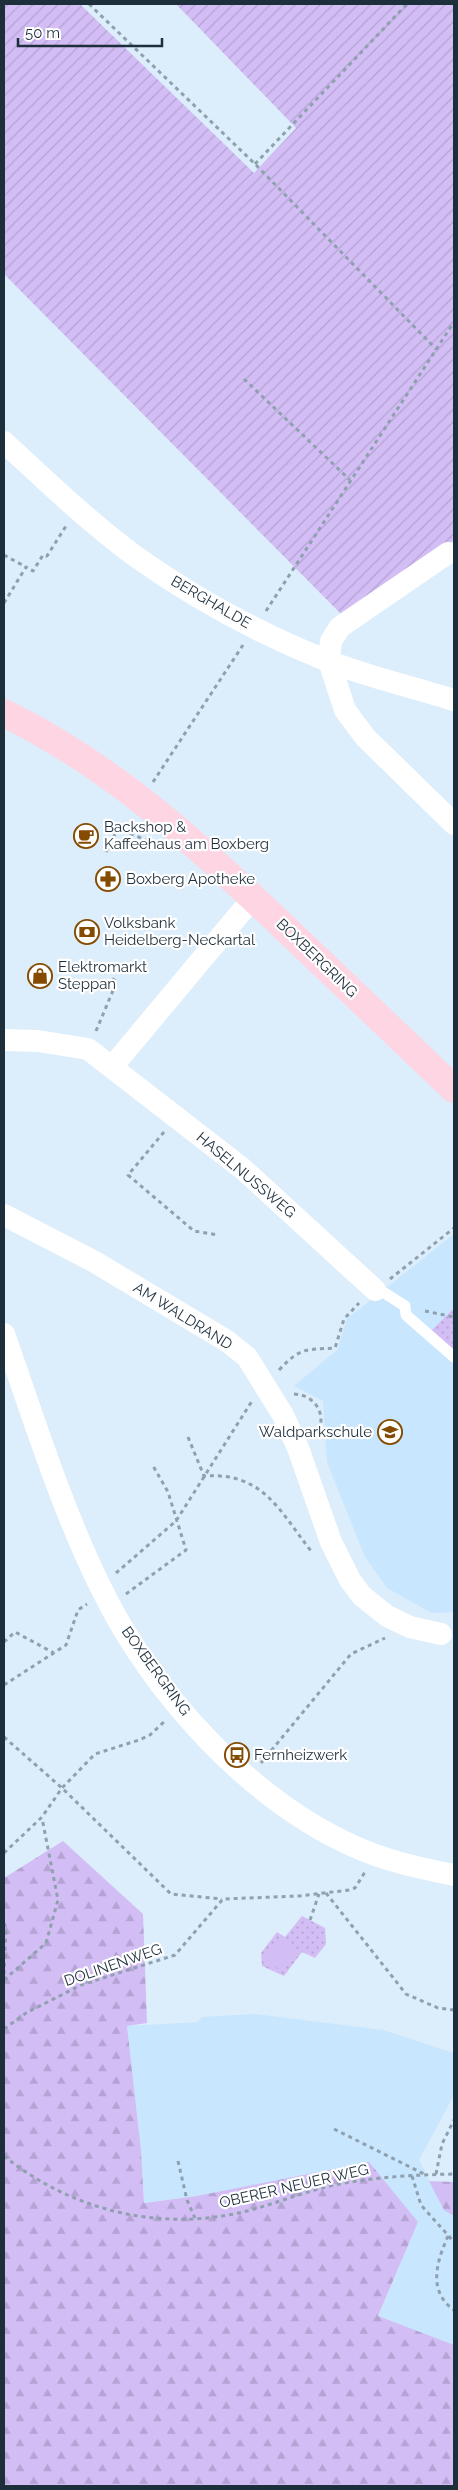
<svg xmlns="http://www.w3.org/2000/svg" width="458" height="2490" font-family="Raleway,sans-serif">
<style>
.built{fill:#c8e6fe}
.grass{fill:url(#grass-dots)}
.forest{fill:url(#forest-firs)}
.garden{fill:url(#garden-furrows)}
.pitch{fill:#d3bdf5}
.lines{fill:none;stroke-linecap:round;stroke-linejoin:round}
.path{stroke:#8fa0ae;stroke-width:3;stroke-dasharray:4 4;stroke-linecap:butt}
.lane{stroke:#fff;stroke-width:11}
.street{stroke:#fff;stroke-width:22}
.secondary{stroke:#fed5e2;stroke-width:28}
.labels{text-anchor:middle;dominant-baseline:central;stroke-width:4.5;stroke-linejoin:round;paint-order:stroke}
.street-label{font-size:15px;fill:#1e2f3c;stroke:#fff}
.poi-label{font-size:15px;fill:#1e2f3c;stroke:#fff;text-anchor:start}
</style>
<defs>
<pattern id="grass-dots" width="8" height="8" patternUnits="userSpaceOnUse" patternTransform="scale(1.25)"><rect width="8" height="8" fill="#d3bdf5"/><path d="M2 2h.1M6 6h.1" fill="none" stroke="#b5a3d3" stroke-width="1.8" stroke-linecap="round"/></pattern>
<pattern id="forest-firs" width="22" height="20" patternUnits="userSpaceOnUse" patternTransform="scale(1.25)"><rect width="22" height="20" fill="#d3bdf5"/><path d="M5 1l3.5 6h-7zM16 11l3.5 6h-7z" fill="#b5a3d3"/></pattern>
<pattern id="garden-furrows" width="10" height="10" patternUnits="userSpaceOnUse" patternTransform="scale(1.25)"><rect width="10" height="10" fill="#d3bdf5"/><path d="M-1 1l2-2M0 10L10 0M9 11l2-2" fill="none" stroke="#b5a3d3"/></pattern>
</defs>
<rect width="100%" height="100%" fill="#dcedfb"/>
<path class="built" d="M454 1234V1612L432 1613 387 1588 365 1557 327 1462 323 1401 294 1386 337 1350 347 1319Z
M255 2014 383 2030 454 2053V2095L419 2160 444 2209 454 2216V2345L378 2317 418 2222 197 2196 144 2203 141 2150 127 2026 198 2022 202 2017Z"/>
<path class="grass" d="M454 1308V1353L430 1332Z
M302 1916 325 1928 326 1944 315 1958 302 1952 284 1976 262 1966 261 1953 277 1932 285 1937Z"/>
<path class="forest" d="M63 1841 143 1914 147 2023 127 2026 141 2150 144 2203 197 2196 369 2162 418 2222 378 2316 454 2345V2486H4V1878Z
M429 2181 454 2182V2216L444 2210Z"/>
<path class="garden" d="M4 4H80L254 173 296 128 176 4H454V540L343 616 4 274Z"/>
<path class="pitch" d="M280 1937 298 1950 282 1971 264 1958Z"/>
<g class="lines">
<path class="path" d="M89 4 255 164 436 349
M255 164 407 4
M244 379 350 480
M4 555 26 567
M4 603 26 567 33 571 43 555 47 556 66 526
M266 611 454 322
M153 782 243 645
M106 852 118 828 157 845
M96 1031 117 981 112 979
M164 1132 128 1175 194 1231 218 1235
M390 1279 454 1228
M425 1311 454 1317
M279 1370C301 1347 304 1350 335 1348L344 1319 359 1303
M294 1394C317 1395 329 1418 315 1437
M188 1437 204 1476C263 1472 279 1510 311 1551
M116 1573 176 1521 252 1401
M126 1594 186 1550 168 1492 152 1464
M4 1642 15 1632 54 1653
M4 1685 66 1645 78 1610 87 1604
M4 1737 62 1788 171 1894 222 1899
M261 1763 351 1654 385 1638
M4 1853 42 1817 62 1788 95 1754 139 1740 150 1735 165 1721
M326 1893 406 1994 438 2008 454 2010
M310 1920 319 1894
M4 1923 6 1928 4 1974
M4 1980 46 1943 58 1900 42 1818
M4 2029 26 2013 81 1985 175 1955 223 1899 299 1896 349 1890 355 1888 365 1872
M334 2129 424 2174
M4 2156C71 2210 158 2232 243 2212 272 2205 300 2193 330 2186 371 2177 412 2175 454 2174
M178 2161 187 2200 195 2218
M436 2174 442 2144 454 2120
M412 2176 421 2205 454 2242
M448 2236C437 2261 427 2291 454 2310"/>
<path class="lane" d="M375 1290 383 1292 405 1306 406 1315 454 1357"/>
<path class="street" d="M4 442C46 481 89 522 135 556 194 598 260 634 328 661 368 677 413 687 454 700
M448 553 340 627 331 641 329 661 345 710 365 737 454 824
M4 1040 38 1041 88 1049 243 1169 375 1290
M112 1067 253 898
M4 1215 95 1262 227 1341 247 1357 283 1415 298 1448 331 1542 350 1580 362 1596 387 1616 410 1627 441 1634
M4 1334C34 1419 61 1507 101 1588 152 1692 246 1797 353 1846 386 1861 419 1868 454 1875"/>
<path class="secondary" d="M4 713C113 766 200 847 287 930 343 983 399 1036 454 1089"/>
</g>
<defs>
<symbol id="cafe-ring" viewBox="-11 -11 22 22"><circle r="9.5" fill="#fff" stroke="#854b01" stroke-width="1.5"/><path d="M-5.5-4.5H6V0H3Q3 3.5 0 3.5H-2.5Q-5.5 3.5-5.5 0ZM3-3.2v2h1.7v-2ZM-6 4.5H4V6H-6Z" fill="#854b01"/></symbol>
<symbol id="pharmacy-ring" viewBox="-11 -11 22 22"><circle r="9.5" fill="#fff" stroke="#854b01" stroke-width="1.5"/><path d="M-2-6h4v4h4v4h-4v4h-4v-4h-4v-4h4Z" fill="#854b01"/></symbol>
<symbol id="bank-ring" viewBox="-11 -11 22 22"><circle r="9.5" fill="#fff" stroke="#854b01" stroke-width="1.5"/><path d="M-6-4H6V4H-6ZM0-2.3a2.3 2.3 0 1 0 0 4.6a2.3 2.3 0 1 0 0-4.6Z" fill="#854b01"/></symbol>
<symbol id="shop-ring" viewBox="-11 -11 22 22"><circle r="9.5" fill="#fff" stroke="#854b01" stroke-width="1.5"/><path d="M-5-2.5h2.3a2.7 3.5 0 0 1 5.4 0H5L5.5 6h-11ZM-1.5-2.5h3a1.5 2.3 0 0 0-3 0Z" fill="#854b01"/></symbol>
<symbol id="school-ring" viewBox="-11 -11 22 22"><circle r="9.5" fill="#fff" stroke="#854b01" stroke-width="1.5"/><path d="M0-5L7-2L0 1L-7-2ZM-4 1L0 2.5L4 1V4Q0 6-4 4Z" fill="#854b01"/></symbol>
<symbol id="bus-ring" viewBox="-11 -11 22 22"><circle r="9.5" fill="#fff" stroke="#854b01" stroke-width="1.5"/><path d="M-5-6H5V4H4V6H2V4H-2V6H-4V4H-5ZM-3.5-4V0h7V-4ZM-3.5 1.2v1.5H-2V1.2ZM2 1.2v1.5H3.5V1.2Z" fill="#854b01"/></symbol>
</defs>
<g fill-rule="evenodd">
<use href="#cafe-ring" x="72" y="822" width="28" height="28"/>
<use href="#pharmacy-ring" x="94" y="865" width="28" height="28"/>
<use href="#bank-ring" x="73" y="918" width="28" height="28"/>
<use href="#shop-ring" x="26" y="962" width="28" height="28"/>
<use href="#school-ring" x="376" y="1418" width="28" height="28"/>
<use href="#bus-ring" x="223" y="1741" width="28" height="28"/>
</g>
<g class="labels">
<g class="street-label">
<text transform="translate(211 602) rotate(30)">BERGHALDE</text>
<text transform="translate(317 958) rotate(44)">BOXBERGRING</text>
<text transform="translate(246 1175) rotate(40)">HASELNUSSWEG</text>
<text transform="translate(183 1316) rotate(32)">AM WALDRAND</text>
<text transform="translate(156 1671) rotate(54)">BOXBERGRING</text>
<text transform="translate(113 1965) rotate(-19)">DOLINENWEG</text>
<text transform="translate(294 2186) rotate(-13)">OBERER NEUER WEG</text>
</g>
<g class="poi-label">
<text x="104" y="827">Backshop &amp;<tspan x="104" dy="17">Kaffeehaus am Boxberg</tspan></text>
<text x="126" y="879">Boxberg Apotheke</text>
<text x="104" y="923">Volksbank<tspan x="104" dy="17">Heidelberg-Neckartal</tspan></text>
<text x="58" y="967">Elektromarkt<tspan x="58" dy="17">Steppan</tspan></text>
<text x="372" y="1432" text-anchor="end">Waldparkschule</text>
<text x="254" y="1755">Fernheizwerk</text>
</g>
</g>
<rect width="458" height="2490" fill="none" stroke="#1e2f3c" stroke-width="10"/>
<path d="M18 38v8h144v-8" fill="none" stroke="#1e2f3c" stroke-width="2.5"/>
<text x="25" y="38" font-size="15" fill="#1e2f3c" stroke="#ffffff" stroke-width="4" paint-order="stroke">50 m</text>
</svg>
